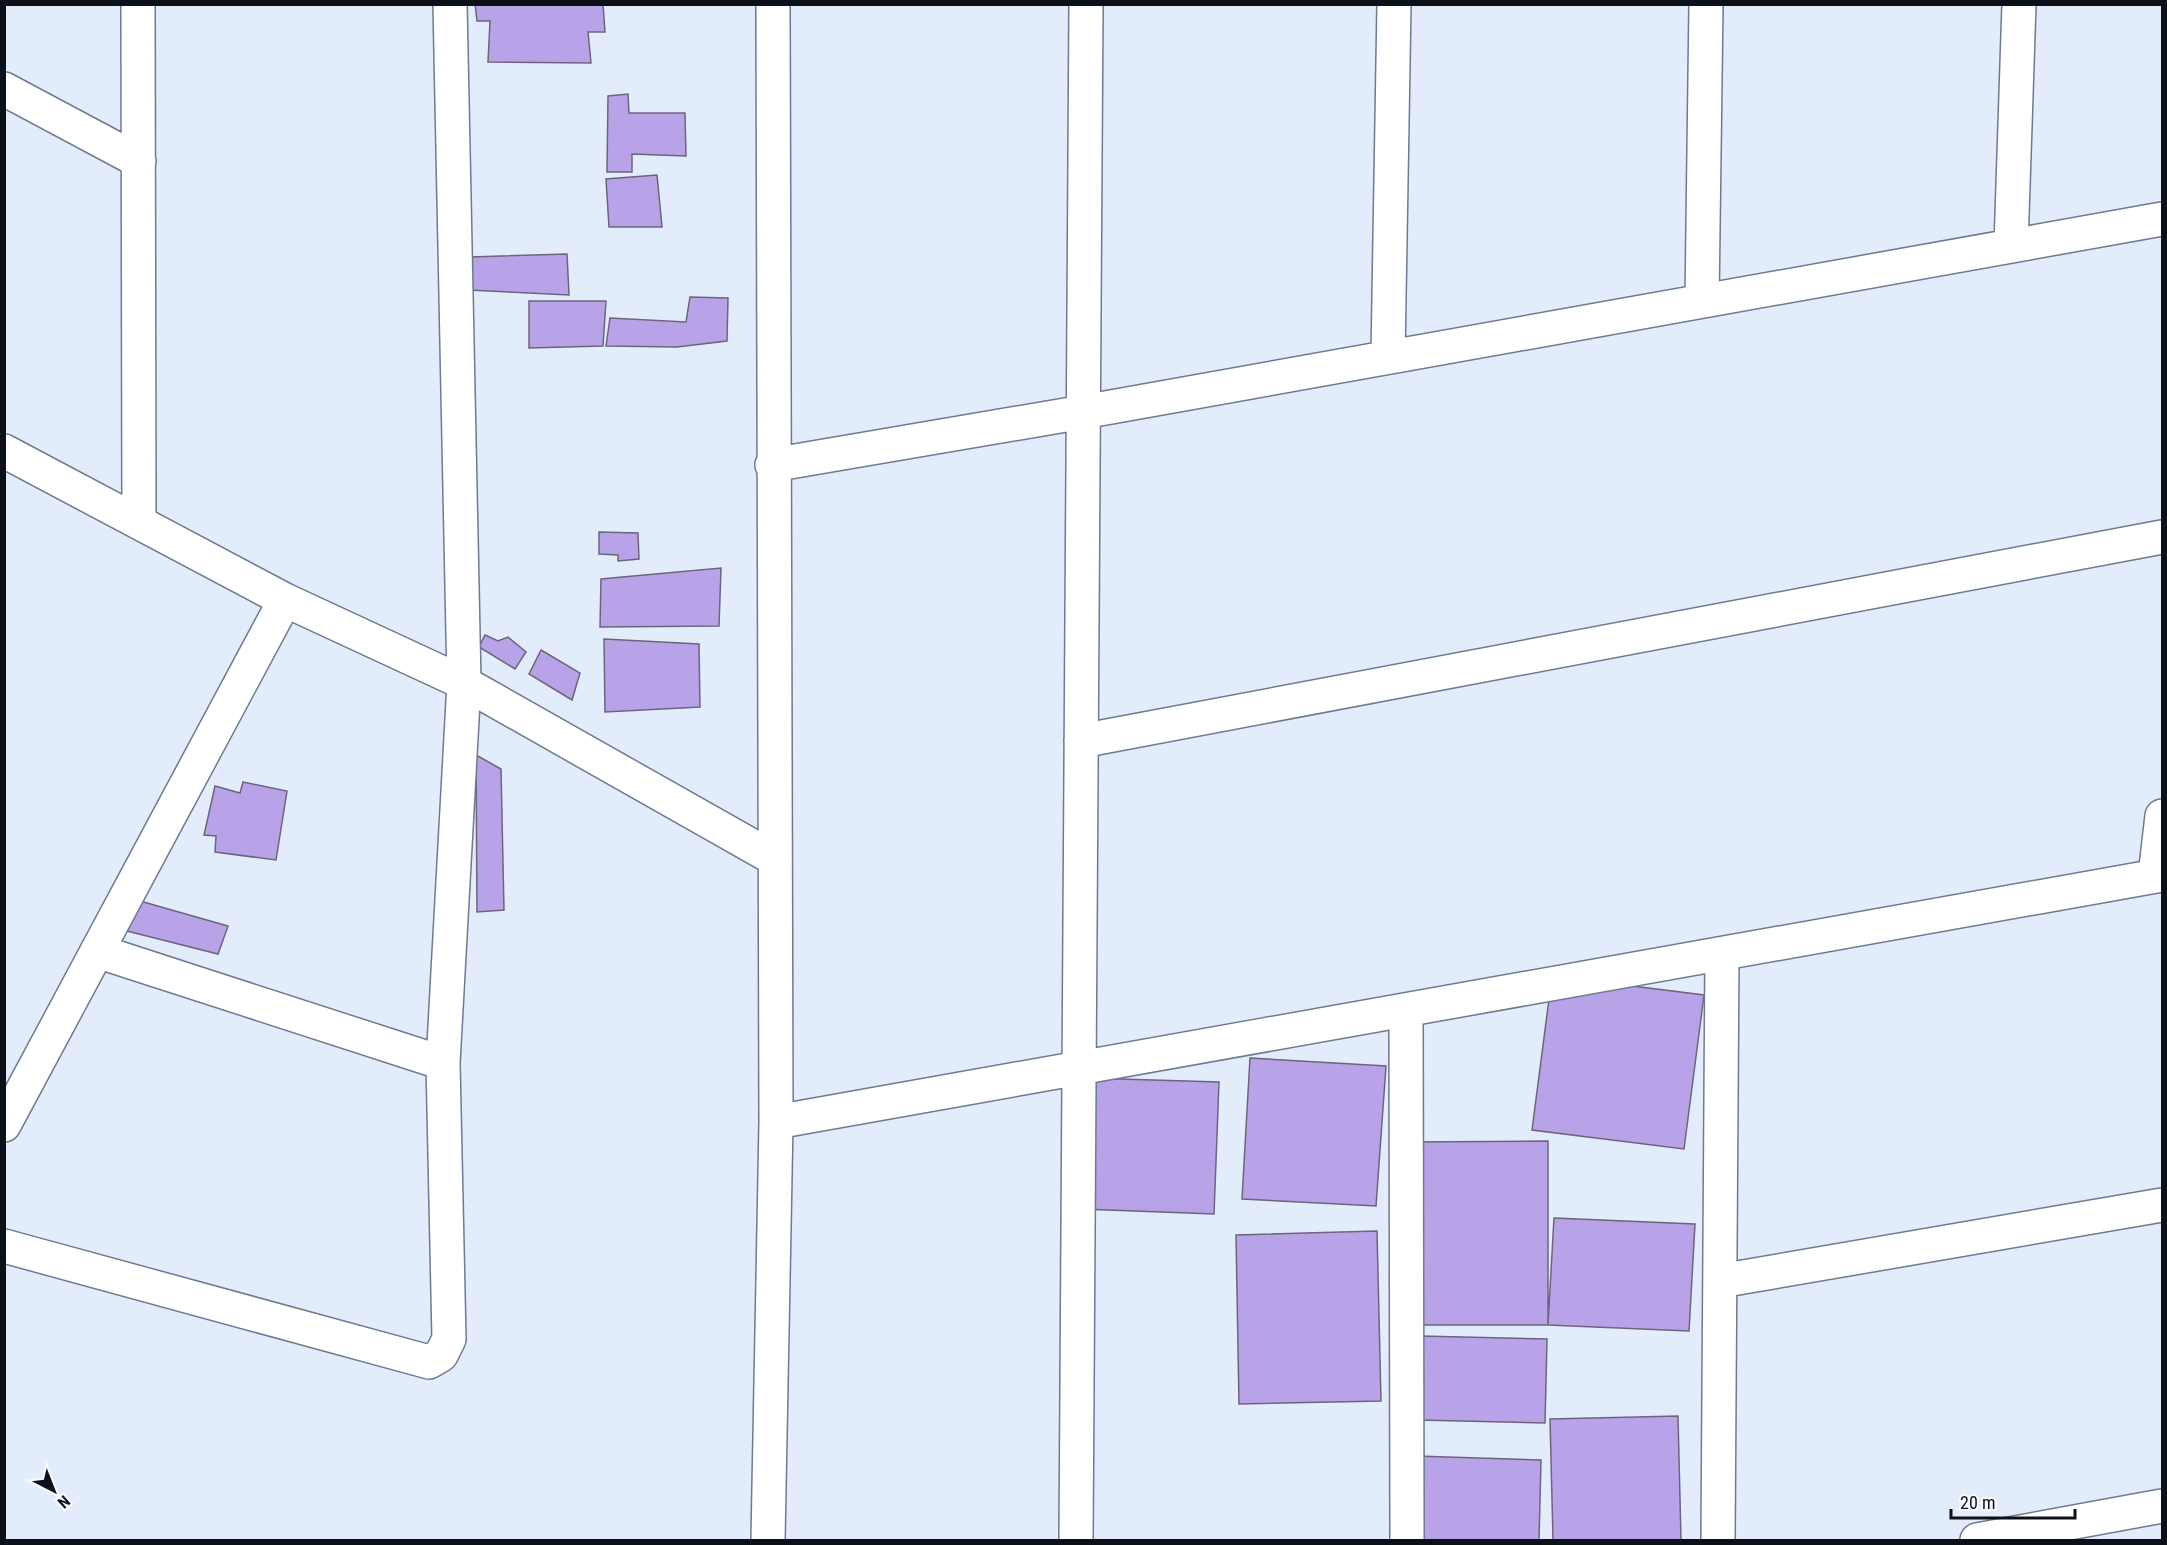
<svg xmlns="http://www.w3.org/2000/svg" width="2167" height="1545" font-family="'Roboto Condensed',sans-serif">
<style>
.building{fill:#b8a3e8;stroke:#6c657c;stroke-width:1.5}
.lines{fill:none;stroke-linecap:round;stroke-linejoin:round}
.minor-casing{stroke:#6e7a90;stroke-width:36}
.minor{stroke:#fff;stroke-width:33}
</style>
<rect width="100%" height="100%" fill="#e3ecfb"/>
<path class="building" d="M475 4H603L605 32H588L591 63 488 62 490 21H477Z
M628 94 629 113H685L686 156 632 154V172H607L608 96Z
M657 175 662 227H609L606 179Z
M567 254 569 295 469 290 470 257Z
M690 297 728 298 727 341 677 347 606 346 610 318 686 322Z
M529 301H606L603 346 529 348Z
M599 532 638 533 639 559 618 561V555L599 554Z
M721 568 719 626 600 627 601 579Z
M485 635 498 641 508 637 526 652 515 669 479 647Z
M604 639 699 644 700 707 605 712Z
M541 650 580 673 572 700 529 674Z
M476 755 501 769 504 910 477 912Z
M243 782 287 791 276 860 215 852 216 836 204 835 215 786 240 793Z
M140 901 228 926 218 954 123 930Z
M1552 976 1704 995 1684 1149 1532 1130Z
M1250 1058 1386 1066 1376 1206 1242 1199Z
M1086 1078 1219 1082 1214 1214 1081 1209Z
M1548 1141V1325H1409V1142Z
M1554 1218 1695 1224 1689 1331 1548 1325Z
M1377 1231 1381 1401 1239 1404 1236 1235Z
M1420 1336 1547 1339 1545 1423 1417 1420Z
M1678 1416 1681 1540H1553L1550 1419Z
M1416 1456 1541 1460 1539 1540H1412Z"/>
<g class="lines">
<defs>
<path id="minor" d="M138 4 139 522
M4 89 139 161
M2011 246 2019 4
M1702 301 1706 4
M1388 356 1394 4
M4 451 285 600 464 683 775 859
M772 465 1083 412 2162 219
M1081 741 2162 537
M2155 876 2162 816
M97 951 443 1063
M1406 1010 1407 1540
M776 1122 2162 875
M4 1125 285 600
M4 1246 429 1362 441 1355 449 1339 443 1063 464 683 450 4
M1720 1281 2162 1205
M768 1540 776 1122 773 4
M1076 1540 1086 4
M1718 1540 1722 954
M1977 1540 2162 1506"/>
</defs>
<use href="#minor" class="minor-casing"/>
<use href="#minor" class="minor"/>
</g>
<rect width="2167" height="1545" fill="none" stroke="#0c1018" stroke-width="12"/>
<g transform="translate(54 1491) rotate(138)" stroke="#f6f9fe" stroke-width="4.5" paint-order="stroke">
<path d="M0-4.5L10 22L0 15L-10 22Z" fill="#0c1018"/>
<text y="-9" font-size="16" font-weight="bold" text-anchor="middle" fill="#0c1018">N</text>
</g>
<path d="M1951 1509v9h124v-9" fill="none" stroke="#0c1018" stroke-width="3"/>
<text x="1960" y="1509" font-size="18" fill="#0c1018" stroke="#f6f9fe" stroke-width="4.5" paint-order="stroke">20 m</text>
</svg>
